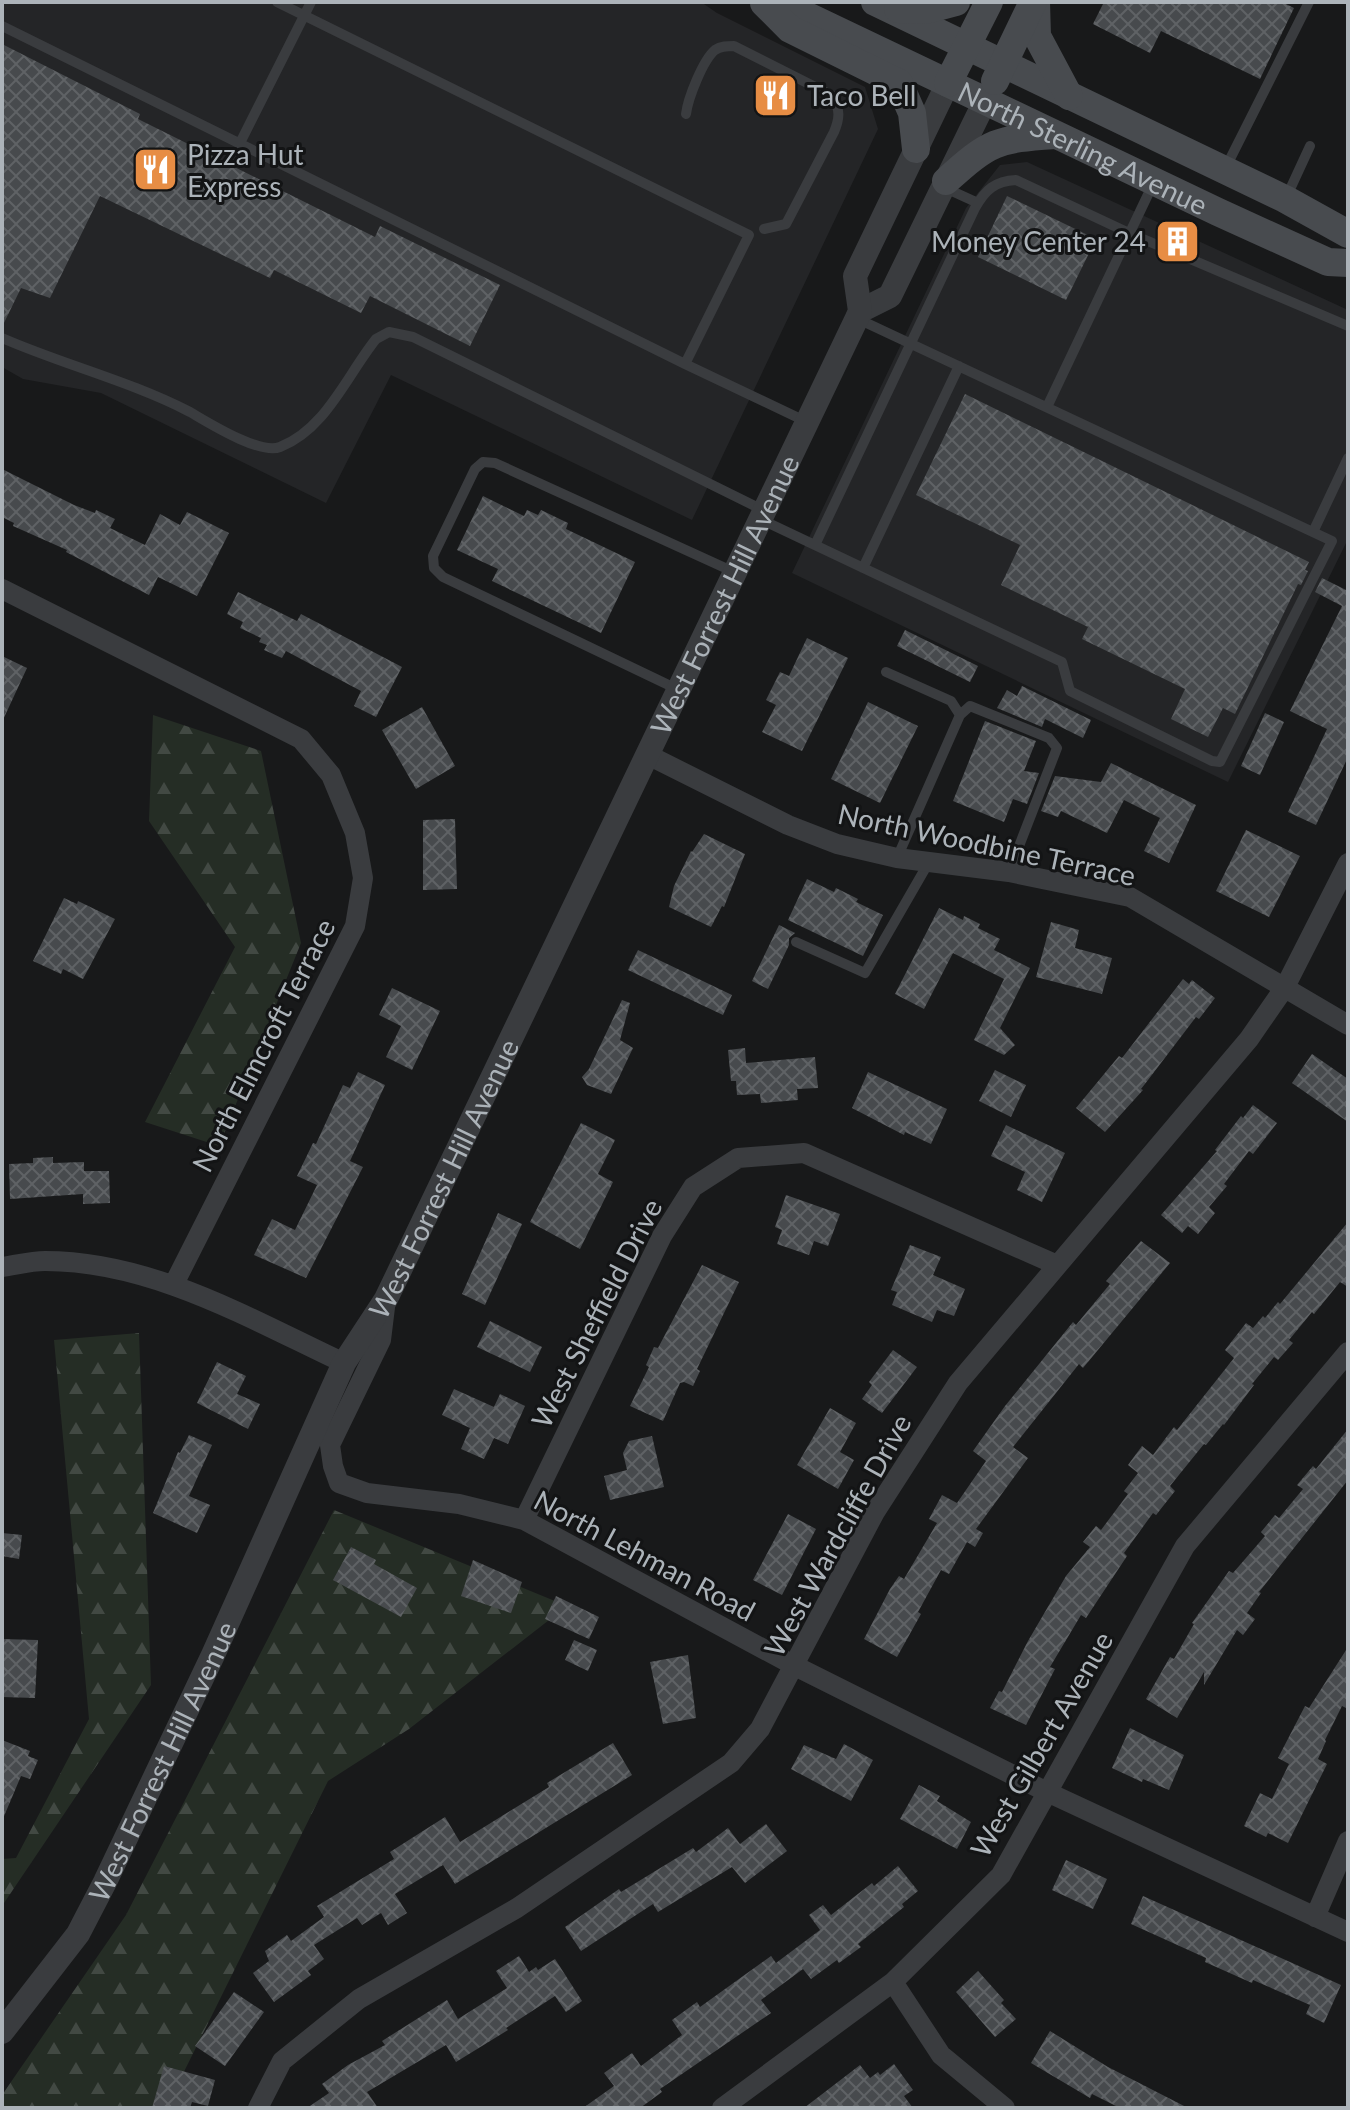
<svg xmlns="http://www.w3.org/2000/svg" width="1350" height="2110" font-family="Lato,sans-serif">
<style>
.built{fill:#242527}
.forest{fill:url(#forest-firs)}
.building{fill:url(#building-cross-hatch)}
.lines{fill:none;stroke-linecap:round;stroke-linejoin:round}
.service{stroke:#3a3c3f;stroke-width:10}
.minor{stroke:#3a3c3f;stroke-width:20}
.tertiary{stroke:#3a3c3f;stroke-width:24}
.secondary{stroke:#484b4f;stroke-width:28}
.labels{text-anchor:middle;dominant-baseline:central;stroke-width:6;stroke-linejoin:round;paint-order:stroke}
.poi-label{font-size:28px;fill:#acb3b9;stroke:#131415;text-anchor:start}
.street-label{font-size:28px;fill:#acb3b9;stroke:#131415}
</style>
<defs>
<pattern id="forest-firs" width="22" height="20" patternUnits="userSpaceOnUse" patternTransform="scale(2)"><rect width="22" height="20" fill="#252d25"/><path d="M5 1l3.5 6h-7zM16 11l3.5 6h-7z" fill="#424943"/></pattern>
<pattern id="building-cross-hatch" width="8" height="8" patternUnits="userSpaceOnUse" patternTransform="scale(2)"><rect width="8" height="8" fill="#474a4d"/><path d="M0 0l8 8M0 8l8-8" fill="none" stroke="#5f6265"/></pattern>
</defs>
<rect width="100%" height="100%" fill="#18191a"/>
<path class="built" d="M2 2H701L717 13 865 87 878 129 692 520 391 375 326 503 101 393 23 379 2 367Z
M1027 162 1348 310V539L1228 782 792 573 966 208 1000 165Z"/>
<path class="forest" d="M153 715 261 751 301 943 219 1146 145 1122 235 947 149 821Z
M139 1333 151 1685 2 1906V1859L16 1858 89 1719 54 1340Z
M334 1510 567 1606 409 1729 328 1781 166 2108H2V2095L126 1915Z"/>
<path class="building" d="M1104 2H1282L1294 8 1260 79 1161 31 1150 53 1093 24Z
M2 44 140 114 138 119 375 237 380 226 500 285 470 346 370 296 361 313 274 270 270 278 100 196 50 298 21 288 2 327Z
M1007 196 1096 239 1066 300 978 257Z
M965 394 1309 562 1305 570 1308 571 1301 585 1298 584 1235 714 1223 708 1208 737 1171 719 1185 689 1082 639 1088 627 1001 585 1020 545 916 495Z
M2 469 74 505 95 513 96 510 115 519 110 528 145 545 160 514 180 525 187 512 229 533 197 596 158 577 149 595 66 552 67 550 13 526 14 523 2 517Z
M483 496 524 516 527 510 538 515 541 510 568 523 566 529 635 562 601 633 492 581 498 569 457 550Z
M1322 578 1348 591V757L1316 825 1288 812 1327 729 1290 711 1342 606 1315 592Z
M238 592 297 621 301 614 402 667 376 717 354 706 361 691 286 651 282 658 264 650 267 645 259 642 261 638 240 628 243 622 227 614Z
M905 630 978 666 970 682 897 646Z
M807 638 848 658 802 751 762 732 776 705 766 700 780 672 789 676Z
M2 656 27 668 2 722Z
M1022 686 1091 720 1083 738 1045 719 1042 727 997 708 1007 690 1017 696Z
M868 702 918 726 880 803 831 779Z
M422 707 455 766 416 789 382 730Z
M1265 713 1284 722 1260 775 1241 766Z
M985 721 1036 741 1024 771 1039 773 1027 804 1013 799 1004 822 953 801Z
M1111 763 1196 805 1169 863 1144 851 1160 818 1124 800 1107 833 1061 811 1058 817 1041 811 1055 776 1101 782Z
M455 819 457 889 423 890V820Z
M1246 830 1300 856 1269 917 1216 891Z
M704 834 745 854 724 907 722 906 711 927 669 907 674 886 691 851 692 852Z
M807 879 834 892 836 888 858 899 856 902 883 915 863 956 788 920Z
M64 898 77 904 78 901 115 919 83 979 63 969 61 974 33 961Z
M939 908 963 920 964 916 980 924 978 928 1000 939 994 950 1030 968 1000 1028 1015 1045 1004 1055 974 1040 1004 979 953 953 924 1009 895 994Z
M1051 922 1079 930 1075 948 1112 958 1102 994 1036 977Z
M779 925 795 933 789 938V945L768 989 752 981Z
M638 950 732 995 723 1015 628 970Z
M1183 979 1189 984 1192 980 1215 998 1199 1019 1196 1017 1148 1080 1141 1089 1143 1090 1105 1132 1076 1108 1119 1056 1122 1058Z
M392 988 440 1011 412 1070 386 1057 401 1026 379 1015Z
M622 1000 630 1003 620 1040 633 1048 611 1094 587 1085 582 1077 589 1069Z
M745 1048 746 1063 815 1057 818 1088 797 1089 798 1100 761 1103 760 1094 737 1095 736 1081H731L728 1050Z
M1312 1054 1348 1079V1122L1292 1083Z
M995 1070 1026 1085 1011 1117 979 1101Z
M358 1072 385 1085 350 1161 363 1167 306 1278 254 1255 272 1219 295 1230 317 1185 297 1176 313 1143 316 1144 343 1085 350 1088Z
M868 1072 947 1109 931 1144 905 1132 904 1135 852 1108Z
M1253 1105 1277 1123 1253 1154 1249 1151 1224 1184 1227 1186 1209 1207 1215 1213 1198 1234 1188 1226 1182 1233 1161 1215 1217 1151 1215 1150 1241 1116 1243 1118Z
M581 1123 615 1140 598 1174 613 1182 580 1249 530 1222Z
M1006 1125 1065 1153 1042 1202 1017 1190 1025 1172 991 1156Z
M53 1157V1163L84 1162V1171H109L110 1203 83 1204V1194L10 1199 9 1164 33 1163V1158Z
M786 1195 840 1214 828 1246 814 1241 809 1255 777 1244 782 1230 775 1227Z
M498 1213 522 1224 485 1305 462 1294Z
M1348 1222V1287L1340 1282 1314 1314 1312 1312 1289 1340 1293 1343 1278 1360 1274 1357 1252 1384 1254 1385 1224 1425 1223 1424 1206 1445 1204 1444 1170 1486 1175 1491 1156 1515 1153 1513 1124 1553 1127 1556 1086 1618 1081 1615 1050 1667 1055 1669 1026 1725 990 1708 999 1691 1002 1692 1028 1641 1066 1576 1090 1547 1083 1542 1096 1526 1101 1530 1128 1494 1124 1491 1138 1473 1128 1465 1142 1446 1153 1455 1174 1427 1177 1430 1234 1358 1225 1350 1246 1323 1253 1328 1263 1316 1265 1318 1278 1302 1280 1304Z
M1141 1241 1170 1263 1083 1368 1079 1364 1013 1447 1028 1458 976 1529 983 1533 975 1547 967 1542 949 1574 941 1570 918 1612 921 1614 897 1657 864 1639 890 1589 899 1576 904 1579 937 1523 929 1519 942 1495 957 1503 986 1461 973 1451 1005 1406 1073 1322 1076 1325 1110 1284 1106 1281Z
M910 1245 941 1257 933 1275 965 1289 954 1316 937 1310 932 1322 892 1305 897 1292 891 1290Z
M702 1265 739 1282 697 1369 700 1371 693 1386 684 1382 680 1383 663 1421 630 1406 649 1367 646 1365 654 1347 658 1348Z
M490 1321 542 1347 530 1372 477 1347Z
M893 1350 917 1367 882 1413 862 1399 872 1385 869 1382Z
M217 1362 246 1376 237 1394 260 1404 248 1429 197 1403Z
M454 1389 494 1407 500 1394 525 1406 508 1444 494 1438 484 1459 461 1449 470 1428 442 1415Z
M830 1408 856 1423 840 1452 854 1460 838 1489 797 1465Z
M1348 1429V1480L1259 1592 1261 1593 1247 1613 1255 1619 1243 1635 1237 1630 1204 1685V1672L1177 1718 1146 1699 1170 1657 1174 1659 1194 1624 1192 1623 1229 1571 1233 1573 1265 1536 1261 1532 1275 1515 1279 1518 1303 1489 1297 1485 1313 1466 1316 1469Z
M189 1435 212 1445 189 1496 210 1505 197 1533 153 1513 178 1452 180 1453Z
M652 1436 664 1487 610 1500 604 1476 627 1470 623 1453 629 1441Z
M788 1514 816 1529 782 1595 753 1580Z
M2 1533 22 1535 19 1559 2 1556Z
M351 1547 376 1560 374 1564 417 1588 401 1617 333 1580Z
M473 1560 522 1582 511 1613 461 1596Z
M556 1596 599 1617 589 1639 545 1619Z
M2 1639 38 1640 35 1698 2 1697Z
M574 1640 597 1650 588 1671 565 1660Z
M1348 1647V1709L1342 1706 1325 1740 1326 1741 1318 1759 1327 1764 1288 1843 1268 1833 1266 1837 1244 1826 1260 1793 1272 1799 1289 1764 1278 1758 1305 1706 1309 1708Z
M688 1655 696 1718 663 1724 650 1662Z
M1130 1728 1184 1755 1169 1790 1143 1779 1142 1782 1112 1768Z
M2 1740 30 1751 28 1756 38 1760 30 1779 21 1776 2 1821Z
M613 1743 632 1775 455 1884 443 1865 395 1894 407 1913 388 1925 381 1913 362 1925 357 1918 314 1945 324 1959 308 1971 311 1975 274 2002 253 1973 269 1961 265 1951 287 1935 291 1941 324 1917 317 1906 394 1859 390 1852 445 1817 460 1842 549 1787 547 1783Z
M844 1744 873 1760 851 1801 791 1769 804 1745 836 1759Z
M919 1785 940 1796 937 1801 971 1822 957 1849 900 1819Z
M766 1824 787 1851 745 1883 732 1867 658 1912 653 1904 581 1951 565 1927 619 1889 621 1892 693 1848 696 1852 728 1828 740 1844Z
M1066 1860 1107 1879 1093 1909 1052 1890Z
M898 1866 918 1891 902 1904 904 1907 858 1944 861 1947 839 1963 837 1960 811 1979 803 1969 761 2000 771 2013 660 2089 662 2092 640 2108H583L614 2086 604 2073 632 2053 641 2066 682 2035 672 2020 697 2002 700 2007 771 1956 776 1963 820 1930 809 1915 823 1905 831 1915 872 1883 874 1886Z
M1143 1896 1341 1985 1324 2023 1306 2014 1310 2005 1253 1980 1252 1983 1205 1962 1206 1958 1131 1924Z
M519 1956 529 1972 536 1967 538 1970 555 1959 582 2001 566 2012 555 1996 506 2028 508 2030 456 2062 446 2045 367 2092 378 2108H307L329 2093 322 2084 348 2065 385 2045 382 2041 447 2000 458 2019 507 1988 496 1971Z
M978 1971 1004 2000 1001 2003 1016 2019 995 2037 956 1992Z
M234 1992 264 2012 225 2066 195 2046Z
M1050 2031 1108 2067 1188 2108H1120L1092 2094 1090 2098 1031 2063Z
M894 2064 913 2090 904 2096 913 2108H804L860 2065 870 2078 878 2072 880 2075Z
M164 2066 215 2080 208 2106 192 2102 190 2108H152Z"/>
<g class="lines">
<path class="service" d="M277 2 749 235 685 364
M2 26 685 364 805 421
M686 114C688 98 703 60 715 50 721 46 727 46 734 46L833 96C840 110 840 118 834 132L786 224 764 229
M240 143 311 2
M1225 169 1309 2
M943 187 978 203
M1286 198 1310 146
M2 338C64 365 130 381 190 412 209 423 260 455 280 447 326 429 347 375 376 339L389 332 413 337 763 510
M1047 407 1153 184
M762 520 1062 662 1070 691 1212 761 1220 762 1332 541 858 319
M1313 532 1348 458
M815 545 975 208C985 190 995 181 1016 180L1129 233 1348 326
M863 568 959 366
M886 672 951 701 960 715
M679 690 443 577 434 568 433 556 475 469 483 462 495 463 734 572
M897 858 960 715 970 706 1049 738 1057 748 1009 872
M796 942 865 973 929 862"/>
<path class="minor" d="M2 589 301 739 331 775 355 833 363 878 355 926 174 1284
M648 755 788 825 837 844 897 858 1009 872 1130 897 1348 1025
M2 1267C16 1265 31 1261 45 1261 152 1261 250 1319 344 1363
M386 1299 381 1340 330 1445 333 1466 339 1483 367 1493 459 1504 524 1520 795 1666 1047 1792 1348 1932
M524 1520 662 1236 693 1187 738 1158 804 1153 1057 1265
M1315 1917 1348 1841
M893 1982 941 2055 1005 2108
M258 2108 282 2061 359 1999 517 1908 731 1763 760 1729 875 1512 958 1383 1249 1039 1285 987 1348 863
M722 2108 893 1982 1001 1875 1185 1546 1348 1352"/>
<g class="tertiary">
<path d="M860 311 890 296 985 101"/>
<path id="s1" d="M2 2032 78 1934 105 1882 213 1655 344 1363 386 1299 857 318 860 311 855 276 948 83"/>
</g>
<g class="secondary">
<path id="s2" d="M778 2 1218 212 1328 262 1348 263"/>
<path d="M875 2 1285 199 1348 234"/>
<path d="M1036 2 1037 36 1069 96"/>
<path d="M764 3 790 29 899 83 912 113 916 149"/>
<path d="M898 9 926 10 956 2"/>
<path d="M995 81 1033 2"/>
<path d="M948 83 989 2"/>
<path d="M946 181C990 141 997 139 1055 135"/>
</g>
</g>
<defs>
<symbol id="restaurant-square" viewBox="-11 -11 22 22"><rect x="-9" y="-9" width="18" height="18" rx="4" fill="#e78d44" stroke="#131415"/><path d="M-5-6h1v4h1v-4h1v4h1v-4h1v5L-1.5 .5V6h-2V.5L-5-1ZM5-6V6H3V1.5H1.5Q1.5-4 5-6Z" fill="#fff"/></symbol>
<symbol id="building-square" viewBox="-11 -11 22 22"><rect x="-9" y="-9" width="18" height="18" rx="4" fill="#e78d44" stroke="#131415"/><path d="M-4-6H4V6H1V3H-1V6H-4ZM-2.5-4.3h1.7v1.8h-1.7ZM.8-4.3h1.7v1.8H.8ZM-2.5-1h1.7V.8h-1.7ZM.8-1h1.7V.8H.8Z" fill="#fff"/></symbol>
</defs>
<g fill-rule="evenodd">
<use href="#restaurant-square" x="750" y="70" width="51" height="51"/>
<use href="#restaurant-square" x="130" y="144" width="51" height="51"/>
<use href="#building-square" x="1152" y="216" width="51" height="51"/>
</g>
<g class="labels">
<g class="poi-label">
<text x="807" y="95">Taco Bell</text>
<text x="187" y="154">Pizza Hut<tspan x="187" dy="32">Express</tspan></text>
<text x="1146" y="241" text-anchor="end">Money Center 24</text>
</g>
<g class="street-label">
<text stroke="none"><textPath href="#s2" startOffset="338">North Sterling Avenue</textPath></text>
<text stroke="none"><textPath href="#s1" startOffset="1612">West Forrest Hill Avenue</textPath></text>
<text transform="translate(987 844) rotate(12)">North Woodbine Terrace</text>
<text transform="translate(263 1045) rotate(-63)">North Elmcroft Terrace</text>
<text stroke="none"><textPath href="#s1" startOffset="964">West Forrest Hill Avenue</textPath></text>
<text transform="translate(596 1313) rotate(-63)">West Sheffield Drive</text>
<text transform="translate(837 1535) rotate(-61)">West Wardcliffe Drive</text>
<text transform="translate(645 1555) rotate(28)">North Lehman Road</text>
<text transform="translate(1041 1744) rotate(-60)">West Gilbert Avenue</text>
<text stroke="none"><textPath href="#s1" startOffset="316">West Forrest Hill Avenue</textPath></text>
</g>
</g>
<rect width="1350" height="2110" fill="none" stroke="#acb3b9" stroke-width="8"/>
</svg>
